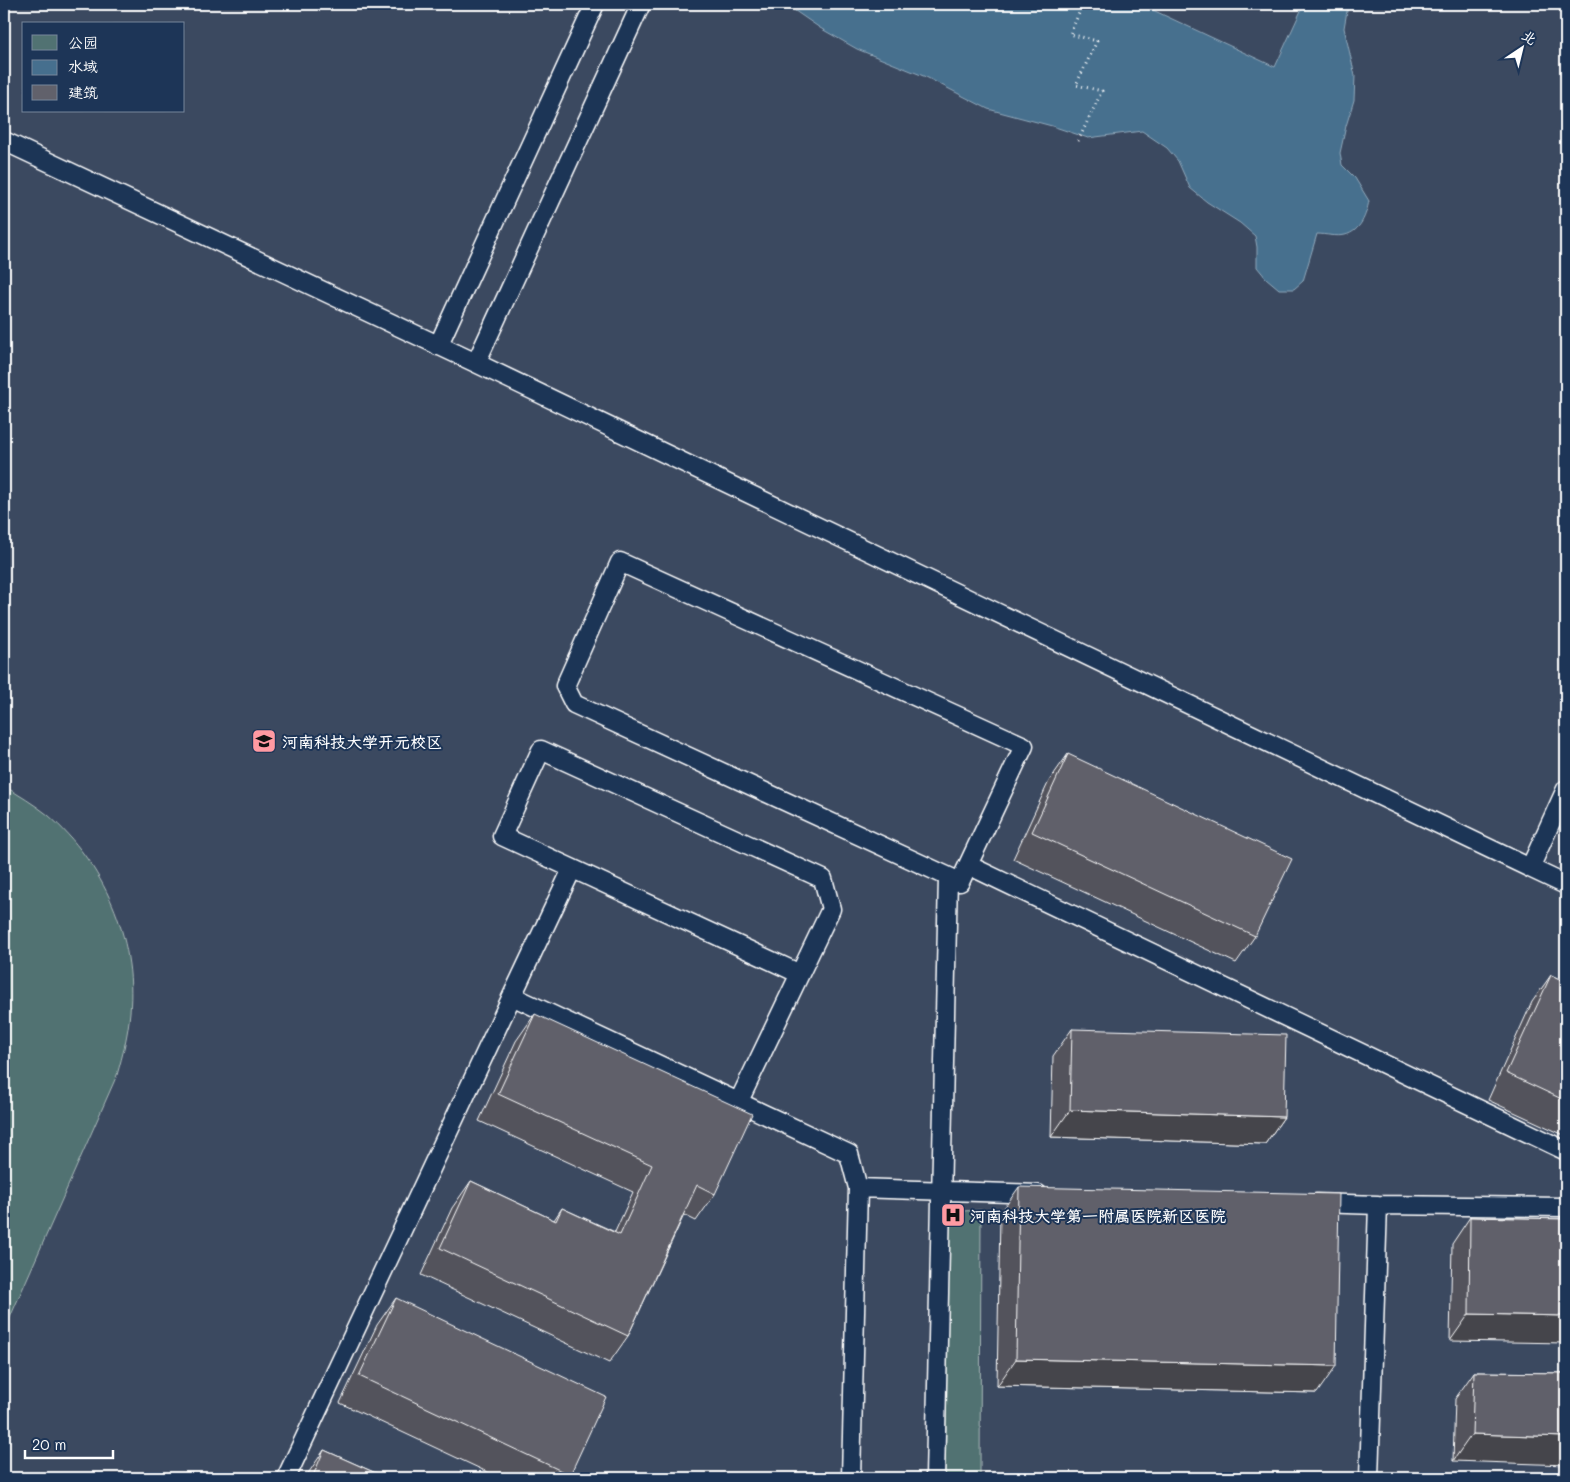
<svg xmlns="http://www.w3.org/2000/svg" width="1570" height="1482" font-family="Mali,'LXGW WenKai TC',sans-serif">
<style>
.built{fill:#3b4860;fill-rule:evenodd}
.green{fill:#517272;stroke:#a8b8b8}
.water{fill:#466f8e;stroke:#90a9bb}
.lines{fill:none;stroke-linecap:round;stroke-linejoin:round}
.lane-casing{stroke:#fff;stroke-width:21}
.path{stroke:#fff;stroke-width:3;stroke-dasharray:1 4;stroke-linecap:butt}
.lane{stroke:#1d3557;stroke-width:18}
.wall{fill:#53535c;stroke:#fff}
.shaded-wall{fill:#44444b;stroke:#fff}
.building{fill:#61616b;stroke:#fff}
.labels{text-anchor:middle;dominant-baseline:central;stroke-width:4;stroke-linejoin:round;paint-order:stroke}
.poi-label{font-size:16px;font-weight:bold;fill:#fff;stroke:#1d3557;text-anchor:start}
</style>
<rect width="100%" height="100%" fill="#2b3e5b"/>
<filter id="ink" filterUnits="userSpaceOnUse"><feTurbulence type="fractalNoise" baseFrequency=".02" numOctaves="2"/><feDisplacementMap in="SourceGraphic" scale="10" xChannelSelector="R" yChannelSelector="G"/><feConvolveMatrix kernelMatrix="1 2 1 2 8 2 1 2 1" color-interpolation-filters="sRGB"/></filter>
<g filter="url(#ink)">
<path class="built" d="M4 4H1566V1478H4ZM24 24H184V111H24Z"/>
<path class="green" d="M4 786C19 795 34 804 48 815 103 863 137 939 130 1012 128 1034 123 1054 117 1075L4 1331Z
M981 1210 980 1478H945L949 1225 963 1211Z"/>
<path class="water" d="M785 4H1140L1275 67 1304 4H1351L1347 11 1344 28 1355 76 1354 100 1346 126 1340 153 1342 165 1355 178 1369 201C1366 215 1361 231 1345 235 1337 237 1325 234 1317 234L1303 281 1294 289H1279L1266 278 1257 267V247L1255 236 1240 223 1207 202 1190 188 1178 161 1167 148 1142 131 1088 138 1052 126 988 109 926 77 857 49 820 28Z"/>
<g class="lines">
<defs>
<path id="lane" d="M4 141 476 363 1530 868 1566 789
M438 346 595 4
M476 363 641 4
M620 562 1024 746 960 882 574 704 565 686Z
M968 865 1566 1151
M1530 868 1566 885
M512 996 572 869
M738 1103 831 909 823 879 541 750 502 836 800 974
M1316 1203 1378 1205 1369 1478
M1378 1205 1566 1207
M286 1478 512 996 849 1154 858 1188 1038 1194
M851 1478 858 1188
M935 1478 948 877"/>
</defs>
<use href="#lane" class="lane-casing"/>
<path class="path" d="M1078 141 1102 91 1076 85 1097 41 1070 34 1083 4"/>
<use href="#lane" class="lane"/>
</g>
<path class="wall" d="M1068 754 1255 936 1236 963 1013 859 1049 781Z
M1551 975 1566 982V1136L1488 1100 1532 1002Z
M535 1014 715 1194 696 1221 684 1215 628 1336 609 1363 421 1275 452 1208 471 1181 554 1220 562 1208 615 1232 633 1192 479 1121 516 1041Z
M1072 1029 1284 1117 1265 1144 1051 1137 1053 1056Z
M1019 1187 1317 1393 997 1386 1000 1214Z
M1470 1217 1566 1219 1450 1341 1452 1244Z
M396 1298 570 1475 568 1478H500L340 1403 377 1325Z
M1474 1372 1566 1373 1453 1461 1455 1399Z
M324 1450 387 1478H305Z"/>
<path class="shaded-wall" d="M1070 1110 1284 1117 1265 1144 1051 1137Z
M1469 1314 1566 1316V1343L1450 1341Z
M1016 1359 1336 1366 1317 1393 997 1386Z
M1472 1434 1566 1437V1465L1453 1461Z"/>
<path class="building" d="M1068 754 1292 859 1255 936 1032 832Z
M1551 975 1566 982V1101L1506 1073Z
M535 1014 752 1114 715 1194 697 1185 628 1336 440 1248 471 1181 556 1221 562 1208 620 1235 652 1165 498 1094Z
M1072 1029 1286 1035 1284 1117 1070 1110Z
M1019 1187 1339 1194 1336 1366 1016 1359Z
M1470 1217 1566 1219V1316L1469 1314Z
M396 1298 606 1397 570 1475 359 1376Z
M1474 1372 1566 1373V1437L1472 1434Z
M324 1450 387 1478H312Z"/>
</g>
<defs>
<symbol id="university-square" viewBox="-11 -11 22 22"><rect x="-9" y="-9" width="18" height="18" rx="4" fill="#ff9aa2" stroke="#1d3557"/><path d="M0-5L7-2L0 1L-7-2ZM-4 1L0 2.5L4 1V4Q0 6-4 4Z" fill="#111"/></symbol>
<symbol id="hospital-square" viewBox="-11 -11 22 22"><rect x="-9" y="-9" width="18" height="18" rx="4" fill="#ff9aa2" stroke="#1d3557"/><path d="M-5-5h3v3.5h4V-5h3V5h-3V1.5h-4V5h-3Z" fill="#111"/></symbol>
</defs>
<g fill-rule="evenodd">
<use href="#university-square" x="250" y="727" width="28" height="28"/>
<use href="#hospital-square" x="939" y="1201" width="28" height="28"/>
</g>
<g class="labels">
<g class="poi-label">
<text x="282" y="741">河南科技大学开元校区</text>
<text x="970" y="1215">河南科技大学第一附属医院新区医院</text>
</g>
</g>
<rect width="1570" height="1482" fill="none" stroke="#1d3557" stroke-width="20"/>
<rect x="10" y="10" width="1550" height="1462" fill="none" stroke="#fff" stroke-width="2" filter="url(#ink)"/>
<rect x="22" y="22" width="162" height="90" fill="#1d3557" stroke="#77869a"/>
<rect x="32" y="35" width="25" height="15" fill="#517272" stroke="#77869a"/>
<text x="68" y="48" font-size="15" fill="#ffffff">公园</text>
<rect x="32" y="60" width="25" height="15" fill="#466f8e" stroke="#77869a"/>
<text x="68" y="72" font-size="15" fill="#ffffff">水域</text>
<rect x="32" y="85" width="25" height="15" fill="#61616b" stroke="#77869a"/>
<text x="68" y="98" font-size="15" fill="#ffffff">建筑</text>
<g transform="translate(1522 48) rotate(35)" stroke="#1d3557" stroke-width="4" paint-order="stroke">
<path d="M0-4L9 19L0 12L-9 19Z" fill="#ffffff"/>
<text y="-8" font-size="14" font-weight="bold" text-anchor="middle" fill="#ffffff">北</text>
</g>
<path d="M25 1450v8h88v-8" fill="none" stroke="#ffffff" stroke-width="2.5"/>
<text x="32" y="1450" font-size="15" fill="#ffffff" stroke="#1d3557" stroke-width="4" paint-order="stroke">20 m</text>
</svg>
